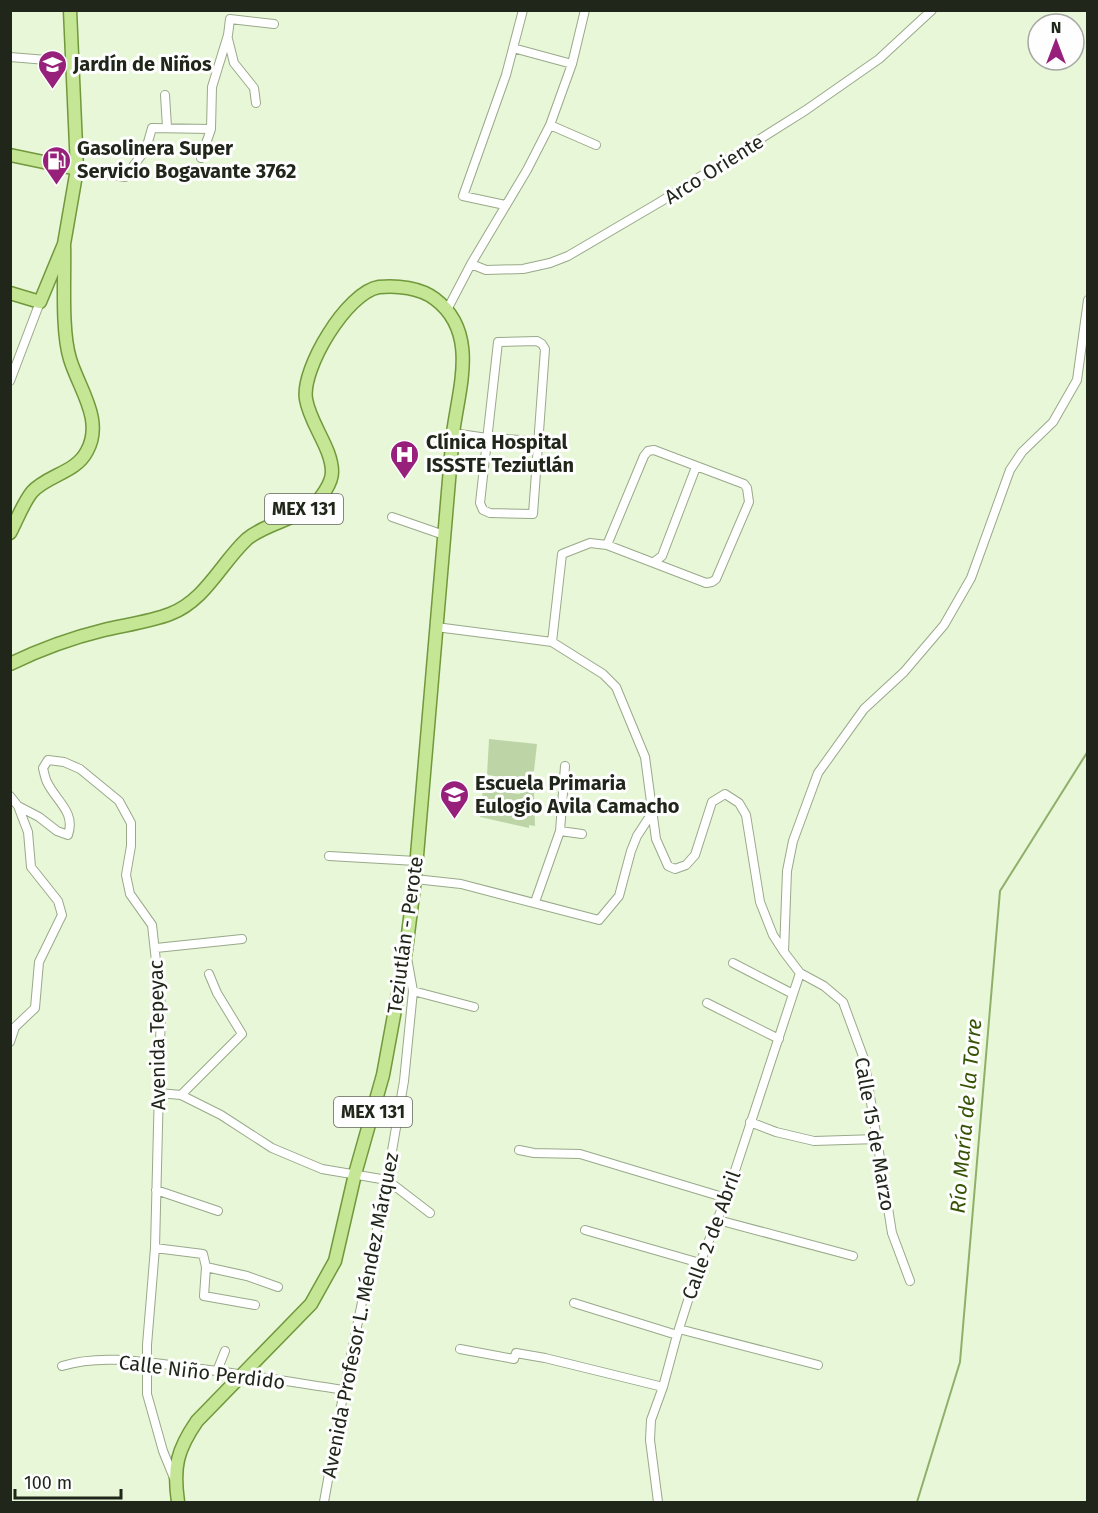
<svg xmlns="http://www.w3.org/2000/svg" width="1098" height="1513" font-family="'Fira Sans',sans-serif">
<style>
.green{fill:#bdd5a6}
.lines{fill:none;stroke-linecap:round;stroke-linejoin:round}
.stream{stroke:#8faf6a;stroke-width:2}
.minor-casing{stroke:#99a98a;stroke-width:10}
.primary-casing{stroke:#71983c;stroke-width:15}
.minor{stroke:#fff;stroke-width:8}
.primary{stroke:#c4e695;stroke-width:12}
.labels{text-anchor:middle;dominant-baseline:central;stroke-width:6;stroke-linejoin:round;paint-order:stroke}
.shield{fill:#fefefe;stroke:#63675e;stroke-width:1.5}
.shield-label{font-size:18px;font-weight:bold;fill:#20261a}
.poi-label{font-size:20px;font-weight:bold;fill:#20261a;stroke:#fefefe;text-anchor:start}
.street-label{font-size:20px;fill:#20261a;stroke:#fefefe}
.water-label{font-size:21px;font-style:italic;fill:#365304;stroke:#fefefe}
</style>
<rect width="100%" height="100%" fill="#e7f7d7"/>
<path class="green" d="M489 739 537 744 534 771 532 772V784L539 786 538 793H534L535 826 529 825V828L480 817 483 789 519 794 523 791V784L519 779 487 775Z"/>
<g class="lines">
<path class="stream" d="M917 1502 960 1362 1000 891 1088 751"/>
<defs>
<path id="minor" d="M228 39 234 63 254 88 256 103
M513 48 572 64
M10 57 71 62
M165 95 167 127
M550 125 596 145
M201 158 211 129 212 87 228 35 230 19 274 24
M77 169 125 177 146 149 152 128 211 129
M505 205 463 196 506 75 523 10
M471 264 486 270 523 269 550 263 568 256 660 202 806 110 879 59 932 10
M448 308 471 264 527 170 550 125 572 64 585 10
M537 341 542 344 545 349 533 514 490 513 483 510 480 503 498 342Z
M10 381 40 302
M453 433 487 438 537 441
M392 517 444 535
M654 562 662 556 696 467
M436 627 552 642 603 674 616 687 645 757 656 839 668 866 675 869 686 865 695 855 712 802 725 794 739 803 746 815 760 902 773 935 784 952
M552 642 562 554 590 543 607 545 706 583 712 582 716 579 749 502 747 488 744 484 654 450 648 451 644 456 607 545
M10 796 18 806 39 817 57 831 68 835C76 812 56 801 47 782 45 778 44 772 43 768L48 760 64 762 80 769 119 801 131 823V846L126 875 130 894 152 925 161 1006 155 1248 147 1345V1394L163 1451 174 1478
M560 831 582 834
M329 856 416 861
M415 879 461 884 599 920 619 896 631 851 637 836 652 813
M535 902 560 831 565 766
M156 948 242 939
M733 963 793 994
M413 991 474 1007
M707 1003 779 1039
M10 1042 15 1027 35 1008 39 962 62 915 58 901 31 867 28 832 18 806
M159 1093 181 1095 221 1115 272 1148 322 1169 387 1180 430 1213
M181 1095 242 1034 217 993 209 974
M750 1122 776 1132 814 1141 877 1139
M519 1150 534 1153 580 1154 726 1198
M156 1190 218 1211
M718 1220 853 1256
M585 1230 700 1263
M155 1248 203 1254 206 1267 204 1296 255 1305
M206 1267 247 1276 278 1287
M910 1281 892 1233 864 1059 843 1002 824 986 800 973 784 952 787 871 793 841 818 773 864 709 904 672 944 625 971 578 1010 470 1022 452 1053 422 1077 380 1088 300
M574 1303 677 1335
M679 1329 818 1365
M460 1349 514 1359 516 1353 545 1358 663 1387
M62 1366C100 1354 145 1362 185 1367 238 1373 291 1382 344 1390
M217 1371 225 1351
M324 1502 344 1390 387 1180 404 1081 413 991 407 958
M658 1502 650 1440 651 1420 663 1387 677 1335 700 1263 726 1198 800 973"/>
<path id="primary" d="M10 155 77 169
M10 293 40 302 64 244 77 169 70 10
M10 533C17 520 23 503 32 492 47 475 76 473 87 451 104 420 79 389 70 359 61 330 65 276 64 244
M10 664C41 649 71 638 104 630 125 625 149 622 170 614 205 601 221 563 247 539 265 524 293 520 312 506 321 499 332 483 332 472 332 448 310 424 306 399 301 369 347 292 379 287 397 285 421 288 435 299 479 332 459 387 453 433L415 879 406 950 383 1075 355 1174 335 1261 311 1304 197 1421C177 1450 173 1467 178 1502"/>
</defs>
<use href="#minor" class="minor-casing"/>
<use href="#primary" class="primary-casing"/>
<use href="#minor" class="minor"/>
<use href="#primary" class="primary"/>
</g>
<defs>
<symbol id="school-pin" viewBox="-11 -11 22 30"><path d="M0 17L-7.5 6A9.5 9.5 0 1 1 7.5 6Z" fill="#97207b" stroke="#fefefe"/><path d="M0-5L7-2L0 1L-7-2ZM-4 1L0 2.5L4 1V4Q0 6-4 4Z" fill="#fff"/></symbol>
<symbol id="fuel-pin" viewBox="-11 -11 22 30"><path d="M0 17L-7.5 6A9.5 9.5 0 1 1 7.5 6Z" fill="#97207b" stroke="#fefefe"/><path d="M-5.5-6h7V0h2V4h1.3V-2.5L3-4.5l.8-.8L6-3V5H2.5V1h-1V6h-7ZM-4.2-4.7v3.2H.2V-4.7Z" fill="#fff"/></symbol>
<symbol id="hospital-pin" viewBox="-11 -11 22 30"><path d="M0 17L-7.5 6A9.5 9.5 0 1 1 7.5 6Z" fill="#97207b" stroke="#fefefe"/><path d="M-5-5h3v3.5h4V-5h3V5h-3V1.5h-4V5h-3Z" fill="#fff"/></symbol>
</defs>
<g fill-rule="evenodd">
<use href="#school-pin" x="36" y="48" width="33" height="45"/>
<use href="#fuel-pin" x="40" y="144" width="33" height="45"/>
<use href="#hospital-pin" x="388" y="438" width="33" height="45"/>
<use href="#school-pin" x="438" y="778" width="33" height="45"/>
</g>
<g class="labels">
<g class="shield">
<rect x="265" y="494" width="78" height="30" rx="4.5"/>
<rect x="334" y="1097" width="78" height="30" rx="4.5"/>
</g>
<g class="shield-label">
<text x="304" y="509">MEX 131</text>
<text x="373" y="1112">MEX 131</text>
</g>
<g class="poi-label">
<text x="73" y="64">Jardín de Niños</text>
<text x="77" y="148">Gasolinera Super<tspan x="77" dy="23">Servicio Bogavante 3762</tspan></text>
<text x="426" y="442">Clínica Hospital<tspan x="426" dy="23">ISSSTE Teziutlán</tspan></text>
<text x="475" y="783">Escuela Primaria<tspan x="475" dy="23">Eulogio Avila Camacho</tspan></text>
</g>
<g class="street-label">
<text transform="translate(714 169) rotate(-32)">Arco Oriente</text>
<text transform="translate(405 935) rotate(-82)">Teziutlán - Perote</text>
<text transform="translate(157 1035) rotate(-91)">Avenida Tepeyac</text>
<text transform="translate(875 1134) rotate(80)">Calle 15 de Marzo</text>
<text transform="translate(711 1235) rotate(-70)">Calle 2 de Abril</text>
<text transform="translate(360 1315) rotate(-79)">Avenida Profesor L. Méndez Márquez</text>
<text transform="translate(202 1372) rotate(7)">Calle Niño Perdido</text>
</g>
<g class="water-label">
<text transform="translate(966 1116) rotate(-85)">Río María de la Torre</text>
</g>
</g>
<rect width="1098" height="1513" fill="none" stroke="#20261a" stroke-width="24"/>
<g transform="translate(1056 42)"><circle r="28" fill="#fefefe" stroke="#a5a8a3" stroke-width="1.5"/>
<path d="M0-4.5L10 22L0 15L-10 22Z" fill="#97207b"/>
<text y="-9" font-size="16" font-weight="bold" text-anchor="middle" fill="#20261a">N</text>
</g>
<path d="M15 1489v9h106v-9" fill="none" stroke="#20261a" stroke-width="3"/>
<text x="24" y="1489" font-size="18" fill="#20261a" stroke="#fefefe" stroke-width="4.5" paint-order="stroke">100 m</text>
</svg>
